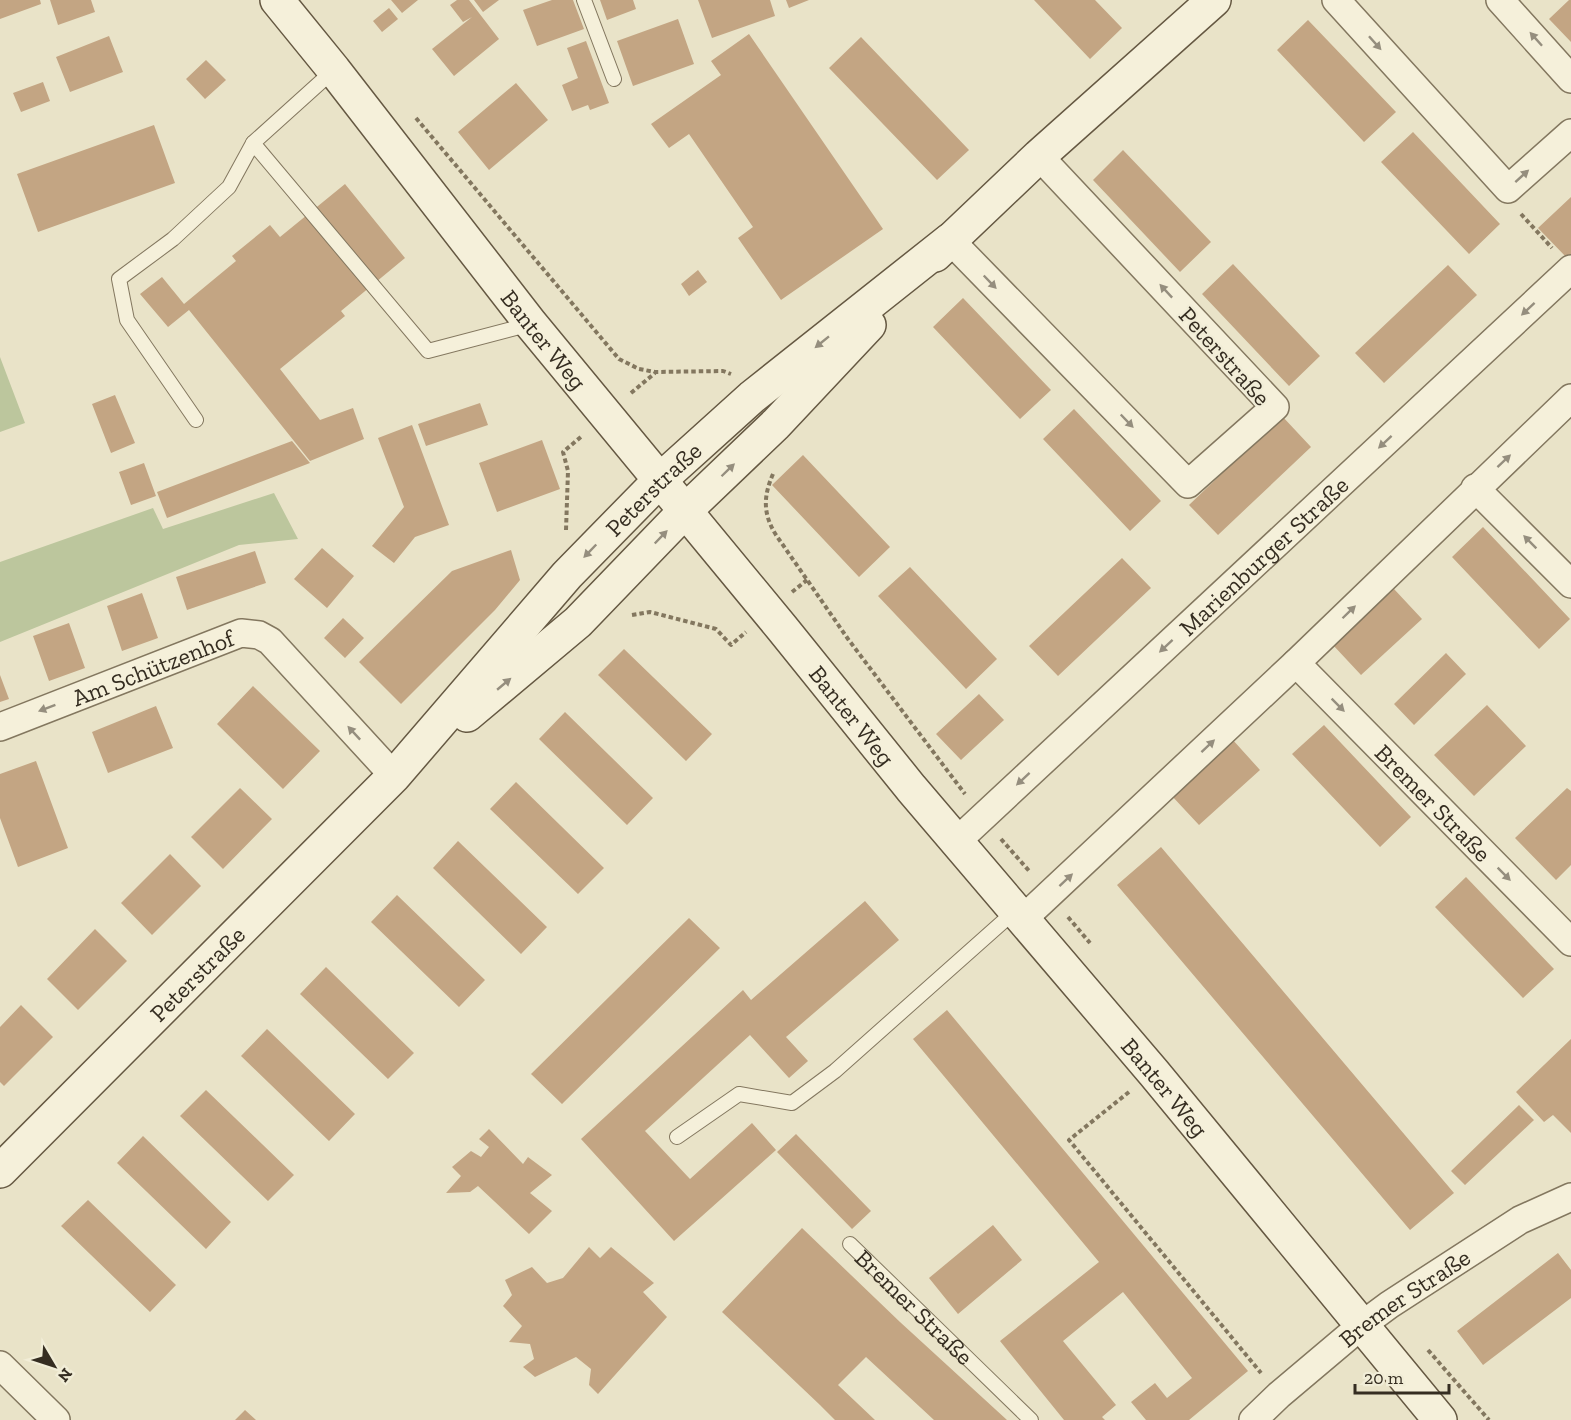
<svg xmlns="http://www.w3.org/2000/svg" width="1571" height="1420" font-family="'Zilla Slab',serif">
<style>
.green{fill:#bcc69d}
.building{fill:#c3a583}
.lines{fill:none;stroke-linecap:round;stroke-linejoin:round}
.lane-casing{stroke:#83775f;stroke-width:16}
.street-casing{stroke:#83775f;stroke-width:30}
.secondary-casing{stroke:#655842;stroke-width:36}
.path{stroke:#83775f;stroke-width:4;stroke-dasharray:4.5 3;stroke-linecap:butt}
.lane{stroke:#f5f0da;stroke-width:14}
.street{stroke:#f5f0da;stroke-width:27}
.secondary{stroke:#f5f0da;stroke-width:33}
.oneway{fill:#958e7e}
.labels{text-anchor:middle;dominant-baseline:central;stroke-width:4.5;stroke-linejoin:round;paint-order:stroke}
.street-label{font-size:24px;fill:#352d21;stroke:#f1edd7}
</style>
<rect width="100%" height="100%" fill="#e9e3c8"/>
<path class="green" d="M0 357 25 423 0 432Z
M274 493 298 539 239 545 0 642V562L153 508 163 529Z"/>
<path class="building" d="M0 0H40L41 4 0 19Z
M50 0H91L95 12 58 25Z
M391 0H418L402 13Z
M457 0H469L499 39 454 76 432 49 472 17 463 22 450 5Z
M474 0H499L483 12Z
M552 0H573L584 29 537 46 523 10Z
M600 0H633L636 9 607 20Z
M698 0H770L775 16 712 38Z
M786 0H809L789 8Z
M1034 0H1095L1122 28 1090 59Z
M1569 0H1571V42L1549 19Z
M389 8 398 19 382 32 373 21Z
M678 19 694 64 633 86 617 41Z
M1308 20 1396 112 1364 142 1277 50Z
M749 34 883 229 781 300 738 238 753 227 689 134 669 148 651 124 721 75 711 61Z
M109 36 123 72 70 92 56 57Z
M861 37 969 150 937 180 829 68Z
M586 41 609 103 590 110 588 105 572 111 562 85 578 78 567 48Z
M206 60 226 80 205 99 186 79Z
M43 82 50 101 21 112 13 93Z
M516 83 548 120 489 170 458 132Z
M154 125 175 183 38 232 17 174Z
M1413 132 1500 224 1469 254 1381 162Z
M1123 150 1211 242 1180 272 1093 180Z
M345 184 405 258 341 311 345 316 280 369 320 420 353 408 364 439 310 461 189 310 168 327 140 294 162 277 184 304 236 261 232 256 270 225 280 237Z
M1571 197V254L1567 258 1538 228Z
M1233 264 1320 356 1289 386 1202 294Z
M1448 265 1477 295 1384 383 1355 353Z
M698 270 707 282 689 296 681 284Z
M963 298 1051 390 1020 419 933 327Z
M115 395 135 443 111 453 92 404Z
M480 403 488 425 426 446 418 424Z
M1074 409 1161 501 1130 531 1043 439Z
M1282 416 1311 447 1218 535 1189 505Z
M412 425 449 525 415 537 394 563 372 546 404 507 378 438Z
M542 440 560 489 497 512 479 463Z
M292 441 310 463 167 518 157 492Z
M803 455 890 547 859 577 772 485Z
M144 463 156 496 131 505 119 472Z
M1483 527 1570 619 1539 649 1452 557Z
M322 548 354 576 327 608 294 579Z
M511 550 520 580 495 610 401 704 359 662 452 571Z
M255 551 266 583 187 610 176 577Z
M1122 558 1151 588 1058 676 1029 646Z
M910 567 997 659 966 689 878 596Z
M1394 589 1422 619 1361 675 1333 645Z
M142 593 158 638 122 651 107 606Z
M343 618 364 638 345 658 324 638Z
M69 623 85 668 49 681 33 636Z
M624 649 712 734 686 761 598 675Z
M1446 653 1466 674 1414 725 1394 704Z
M0 675 9 699 0 702Z
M253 686 320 751 283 789 217 724Z
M979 694 1004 720 961 760 936 734Z
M1487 705 1526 746 1474 796 1434 755Z
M156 706 173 748 108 773 92 732Z
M565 712 653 798 627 825 539 739Z
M1324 725 1411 817 1380 847 1292 754Z
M1232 739 1260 770 1199 825 1171 795Z
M36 761 68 848 18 867 0 818V774Z
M516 782 604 868 578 894 490 809Z
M240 788 272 819 223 869 191 837Z
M1567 788 1571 791V865L1556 880 1515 838Z
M458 841 547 927 521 954 433 868Z
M1161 847 1454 1193 1410 1230 1117 885Z
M170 854 201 886 152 935 121 903Z
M1466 877 1554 969 1523 998 1435 907Z
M397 895 485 980 459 1007 371 922Z
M865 901 899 940 786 1037 808 1061 789 1078 750 1035 645 1131 690 1179 752 1123 776 1150 674 1241 581 1139 743 990 751 1000Z
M689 918 720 948 562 1104 531 1074Z
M95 929 127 961 78 1010 47 979Z
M326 967 414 1053 388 1079 300 994Z
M21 1005 53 1037 4 1086 0 1082V1027Z
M947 1010 1248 1371 1189 1420H1146L1131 1402 1155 1383 1167 1398 1192 1378 1123 1292 1063 1341 1116 1405 1102 1417 1105 1420H1064L1000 1341 1099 1262 913 1039Z
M267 1029 355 1114 329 1141 241 1056Z
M1571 1039V1133L1553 1115 1544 1122 1516 1092Z
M206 1090 294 1175 268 1201 180 1116Z
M1519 1105 1534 1120 1465 1185 1451 1171Z
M489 1129 523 1164 528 1157 552 1175 530 1193 552 1211 529 1234 478 1186 470 1192 446 1193 461 1176 452 1167 471 1151 481 1157 489 1147 479 1139Z
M796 1134 871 1211 852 1229 777 1152Z
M143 1136 231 1222 206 1249 117 1163Z
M88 1200 176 1285 150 1312 61 1226Z
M993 1225 1022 1260 958 1314 929 1278Z
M802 1228 900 1322 1007 1420H934L866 1357 838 1385 875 1420H835L820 1405 722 1312Z
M589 1247 600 1258 611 1247 654 1283 643 1292 667 1317 598 1394 589 1385 591 1369 576 1357 535 1377 523 1367 534 1359 530 1344 509 1342 522 1326 503 1306 512 1295 505 1280 532 1267 547 1283 563 1278Z
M1558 1253 1571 1270V1298L1483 1365 1457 1331Z
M245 1410 256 1420H235Z"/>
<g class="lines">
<defs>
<g id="lane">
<path d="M584 0 614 79"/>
<path d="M334 70 253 143 428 351 531 324"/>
<path d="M196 420 127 320 119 279 173 239 229 187 253 143"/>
<path d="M677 1137 739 1094 792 1103 835 1071 1015 911"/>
<path id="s1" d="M850 1244 1031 1420"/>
</g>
<g id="street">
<path d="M1336 0 1508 189 1571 133"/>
<path d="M1500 0 1571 79"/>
<path d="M950 240 1188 484 1275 407 1039 156"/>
<path d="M1475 488 1571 584"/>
<path id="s2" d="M1296 663 1571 942"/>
<path id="s3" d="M0 727 241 633 259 635 270 641 394 776"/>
<path id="s4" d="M956 842 1571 269"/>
<path d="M1023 919 1296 663 1571 398"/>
<path d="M0 1365 56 1420"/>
<path id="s5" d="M1253 1420 1279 1395 1362 1325 1389 1305 1520 1220 1571 1197"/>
</g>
<g id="secondary">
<path id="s6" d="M277 0 334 70 531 324 782 628 911 788 1154 1073 1440 1420"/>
<path d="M935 255 1039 156 1214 0"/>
<path d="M467 715 578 622 685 511 776 424 869 325"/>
<path id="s7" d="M0 1171 394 776 567 575 660 480 752 397 950 240"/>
</g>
</defs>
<use href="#lane" class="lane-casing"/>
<use href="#street" class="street-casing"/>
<use href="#secondary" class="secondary-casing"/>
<path class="path" d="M416 118 619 359 639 369 655 372 723 371 731 374
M1521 214 1552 248
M631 393 655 373
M773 474C763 497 763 514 776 535L848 639 965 794
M566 530 568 471 563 452 582 436
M792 592 807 580
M632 615 650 612 716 629 731 645 746 632
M1001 839 1030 872
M1068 917 1090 943
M1129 1092 1069 1140 1261 1373
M1428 1350 1489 1420"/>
<use href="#lane" class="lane"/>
<use href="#street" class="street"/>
<use href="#secondary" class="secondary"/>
</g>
<defs><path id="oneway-solid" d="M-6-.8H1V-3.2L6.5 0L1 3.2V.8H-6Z" transform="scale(1.5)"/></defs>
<g class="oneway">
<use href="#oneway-solid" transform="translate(1536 39) rotate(-132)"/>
<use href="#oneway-solid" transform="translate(1375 43) rotate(48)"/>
<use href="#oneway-solid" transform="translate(1522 176) rotate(-42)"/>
<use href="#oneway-solid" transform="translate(990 282) rotate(46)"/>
<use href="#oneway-solid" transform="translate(1166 291) rotate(-133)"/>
<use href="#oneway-solid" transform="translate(1528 309) rotate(137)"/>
<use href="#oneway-solid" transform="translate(822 342) rotate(141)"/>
<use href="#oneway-solid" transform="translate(1127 421) rotate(46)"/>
<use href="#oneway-solid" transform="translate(1385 442) rotate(137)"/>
<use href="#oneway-solid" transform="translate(1504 461) rotate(-43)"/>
<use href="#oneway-solid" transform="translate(728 470) rotate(-44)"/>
<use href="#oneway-solid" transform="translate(661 537) rotate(-46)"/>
<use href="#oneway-solid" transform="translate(1530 542) rotate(-135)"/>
<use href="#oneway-solid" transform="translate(590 551) rotate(134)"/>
<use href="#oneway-solid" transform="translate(1349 612) rotate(-44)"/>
<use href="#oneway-solid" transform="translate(1166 646) rotate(137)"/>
<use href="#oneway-solid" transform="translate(504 684) rotate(-40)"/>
<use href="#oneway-solid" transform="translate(1338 705) rotate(45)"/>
<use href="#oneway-solid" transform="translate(47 708) rotate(159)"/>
<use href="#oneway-solid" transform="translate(354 733) rotate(-133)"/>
<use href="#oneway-solid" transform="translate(1208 746) rotate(-43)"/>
<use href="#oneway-solid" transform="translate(1023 779) rotate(137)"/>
<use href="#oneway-solid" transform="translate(1504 874) rotate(45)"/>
<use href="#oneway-solid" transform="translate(1066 880) rotate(-43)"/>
</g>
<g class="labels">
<g class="street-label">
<text stroke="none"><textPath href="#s6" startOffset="432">Banter Weg</textPath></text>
<text transform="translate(1225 356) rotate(48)">Peterstraße</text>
<text stroke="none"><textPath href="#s7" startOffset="945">Peterstraße</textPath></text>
<text stroke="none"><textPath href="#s4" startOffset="420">Marienburger Straße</textPath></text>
<text stroke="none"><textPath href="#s3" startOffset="164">Am Schützenhof</textPath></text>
<text stroke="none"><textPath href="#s6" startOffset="918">Banter Weg</textPath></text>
<text stroke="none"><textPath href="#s2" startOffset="196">Bremer Straße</textPath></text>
<text stroke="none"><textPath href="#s7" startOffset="279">Peterstraße</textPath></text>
<text stroke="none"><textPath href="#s6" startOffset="1404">Banter Weg</textPath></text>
<text stroke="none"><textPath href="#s5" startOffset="195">Bremer Straße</textPath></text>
<text stroke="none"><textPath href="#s1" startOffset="90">Bremer Straße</textPath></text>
</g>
</g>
<g transform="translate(54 1366) rotate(129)" stroke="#f1edd7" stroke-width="4.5" paint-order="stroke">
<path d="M0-4.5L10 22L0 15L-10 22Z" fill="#352d21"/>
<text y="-9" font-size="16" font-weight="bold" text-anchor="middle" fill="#352d21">N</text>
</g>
<path d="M1355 1384v9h94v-9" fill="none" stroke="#352d21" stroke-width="3"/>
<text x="1364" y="1384" font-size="18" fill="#352d21" stroke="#f1edd7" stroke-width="4.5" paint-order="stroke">20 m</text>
</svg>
